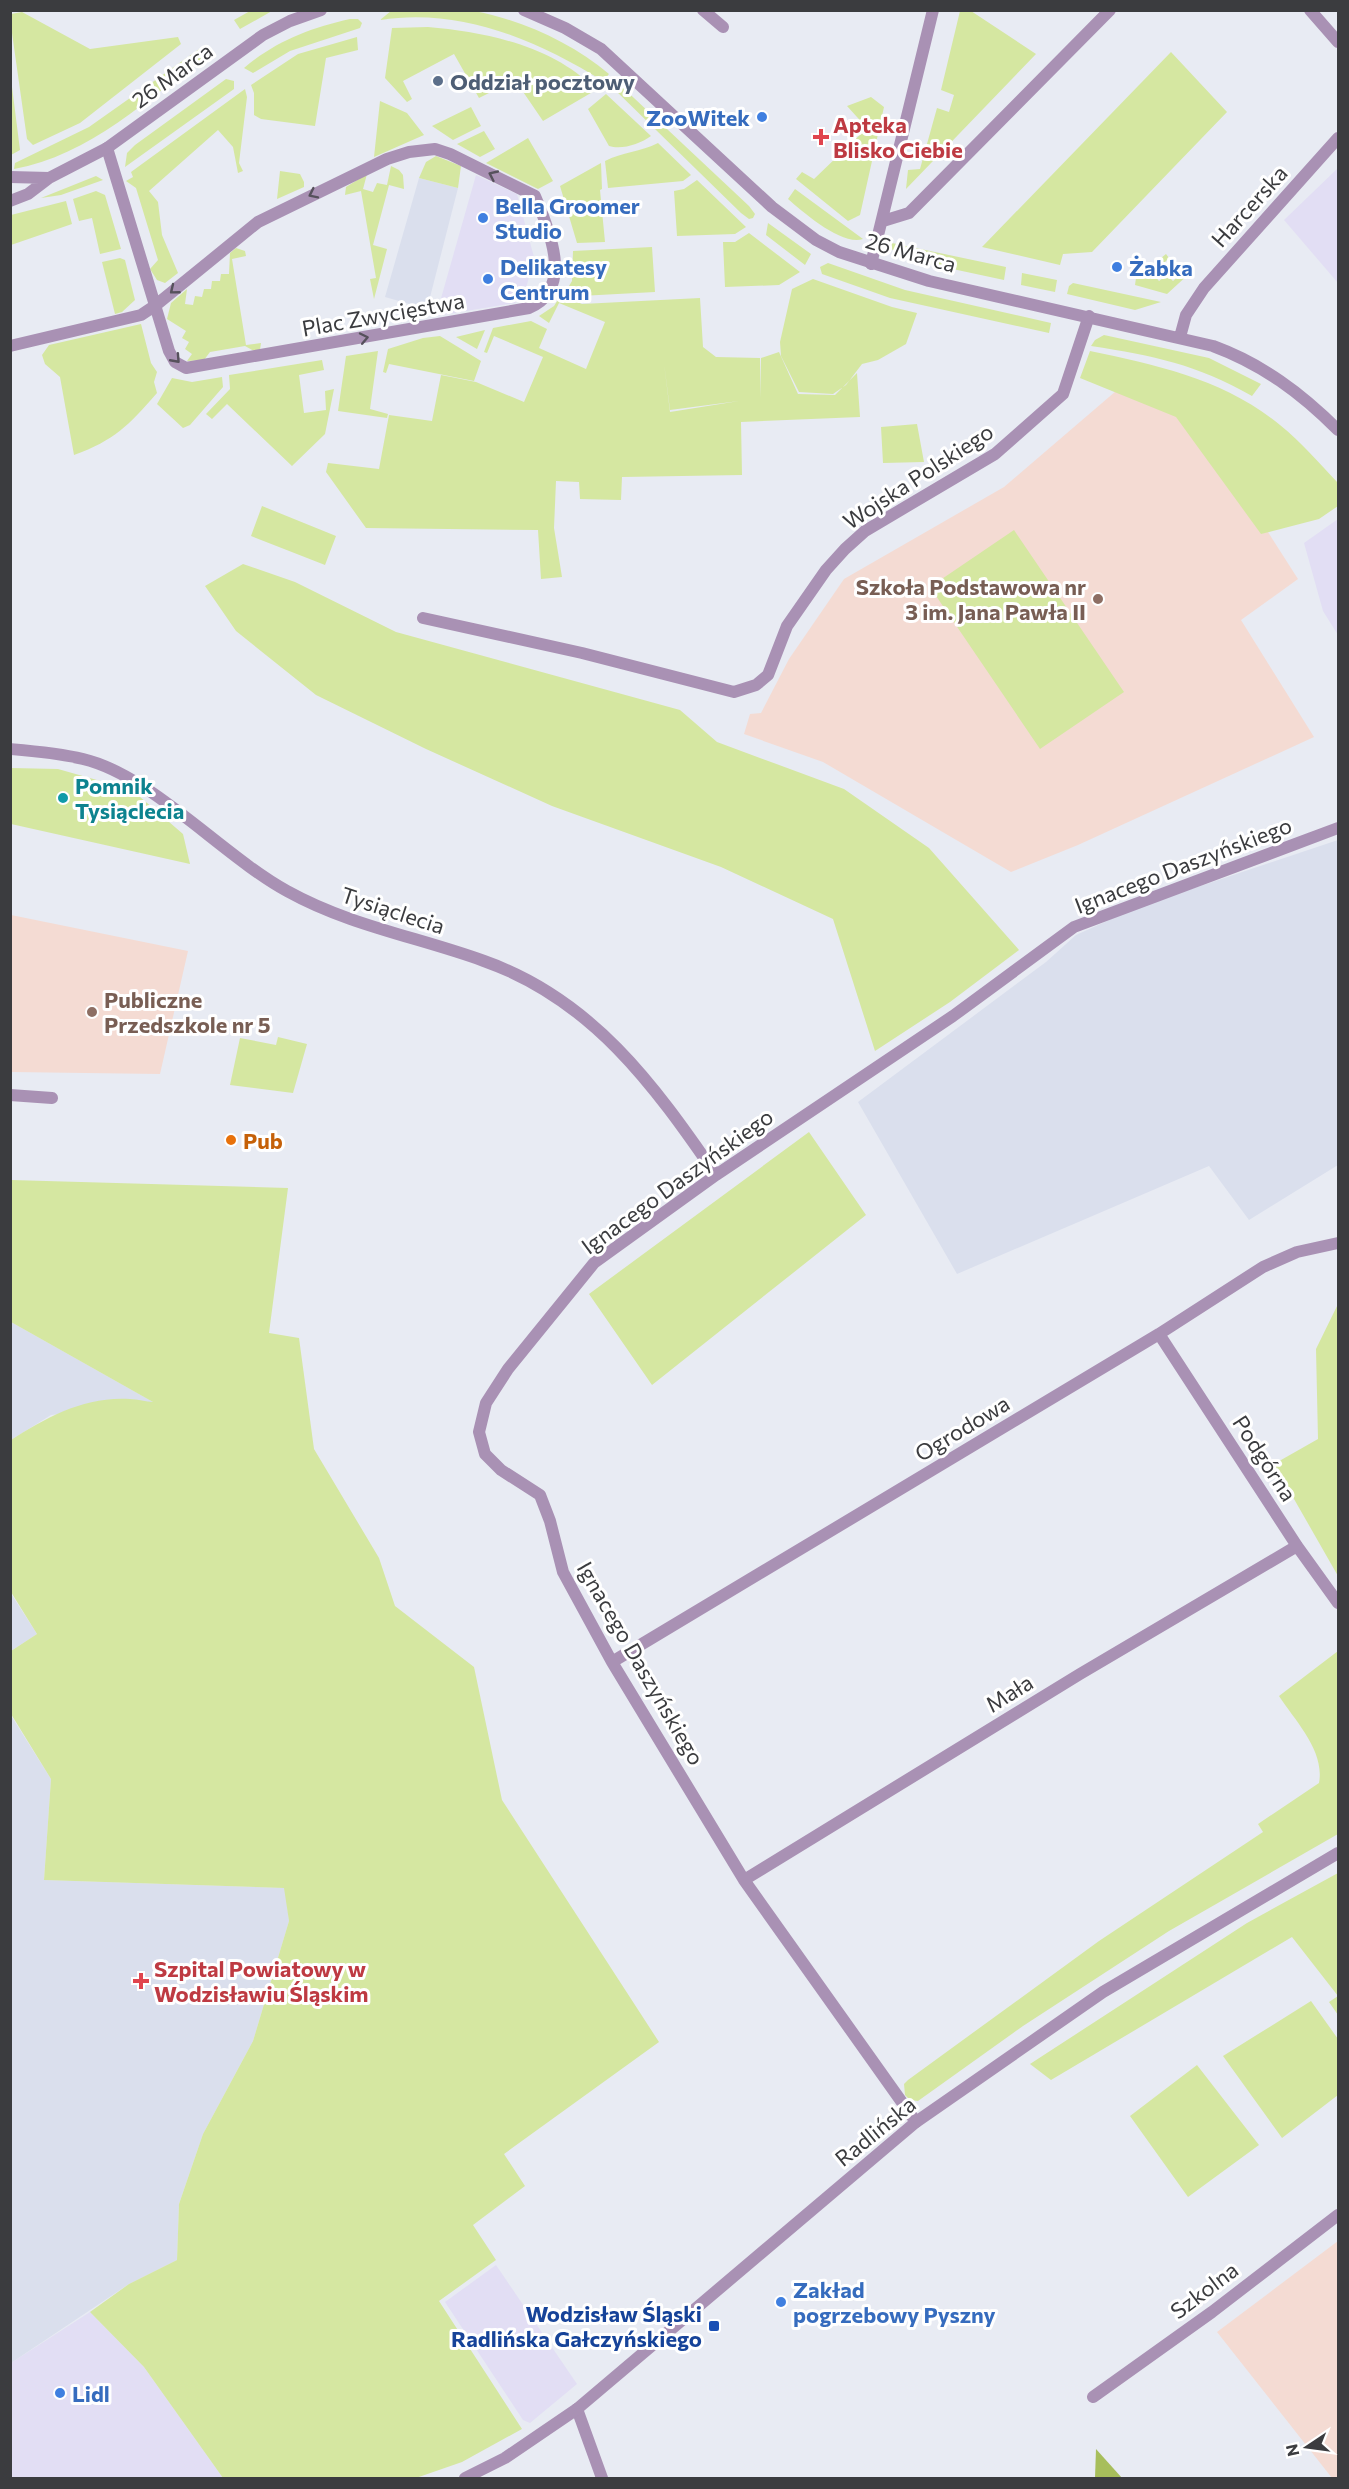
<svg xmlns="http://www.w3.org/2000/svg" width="1349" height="2489" font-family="Commissioner,sans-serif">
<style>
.commercial{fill:#e2def4}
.built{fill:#dadfed}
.education{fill:#f4dbd3}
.green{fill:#d5e7a1;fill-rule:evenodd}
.forest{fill:#a7be5b}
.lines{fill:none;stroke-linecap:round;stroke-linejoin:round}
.minor{stroke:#a991b4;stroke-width:12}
.tertiary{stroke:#a991b4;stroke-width:12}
.oneway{stroke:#56515c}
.service-dot{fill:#5c6f8a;stroke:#fff;stroke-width:2}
.shop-dot{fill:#3f7fe0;stroke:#fff;stroke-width:2}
.health-dot{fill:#e0444e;stroke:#fff;stroke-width:2}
.education-dot{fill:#8d6e63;stroke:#fff;stroke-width:2}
.culture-dot{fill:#0f9aa8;stroke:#fff;stroke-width:2}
.food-dot{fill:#e8710a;stroke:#fff;stroke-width:2}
.transit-dot{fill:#1a4fb4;stroke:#fff;stroke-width:2}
.labels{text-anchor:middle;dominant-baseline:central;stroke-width:6;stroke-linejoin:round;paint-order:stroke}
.street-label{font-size:22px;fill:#3b3c3f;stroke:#fff}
.service-label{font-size:22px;font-weight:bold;fill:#4e5e75;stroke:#fff;text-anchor:start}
.shop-label{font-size:22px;font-weight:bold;fill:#366cbe;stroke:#fff;text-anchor:start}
.health-label{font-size:22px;font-weight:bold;fill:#be3a42;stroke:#fff;text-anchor:start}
.education-label{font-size:22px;font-weight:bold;fill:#785e54;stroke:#fff;text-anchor:end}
.culture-label{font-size:22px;font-weight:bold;fill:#0d838f;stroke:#fff;text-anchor:start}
.food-label{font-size:22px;font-weight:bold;fill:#c56008;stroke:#fff;text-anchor:start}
.transit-label{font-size:22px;font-weight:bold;fill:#164399;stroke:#fff;text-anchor:end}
</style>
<rect width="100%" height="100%" fill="#e8ebf3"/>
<path class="commercial" d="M1338 168V283L1284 220Z
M476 175 517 194 538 272 529 277 525 292 515 303 436 316Z
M1338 519V635L1323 611 1304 543Z
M496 2265 577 2384 530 2423 523 2420 445 2302Z
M90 2312 144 2367 223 2478H11V2363Z"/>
<path class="built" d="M419 178 458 188 427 309 385 297Z
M1338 840V1165L1249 1220 1209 1166 957 1274 858 1102 1046 962 1076 935 1138 907Z
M11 1322 155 1403 51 1415 11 1440Z
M10 1592 37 1634 11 1651H10Z
M10 1714 51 1779 44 1880 285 1888 289 1921 253 2041 203 2134 179 2204 177 2260 129 2284 11 2363Z"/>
<path class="education" d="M1116 391 1177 408 1259 518 1298 579 1241 620 1314 737 1078 845 1011 872 823 762 744 734 750 714 761 713 789 659 844 579 1004 487Z
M11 915 188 951 160 1074 11 1072Z
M1338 2241V2478H1332L1217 2332Z"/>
<path class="green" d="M250 11V10L272 11 240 29 234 20Z
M474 11C522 20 572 43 609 74L603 81C537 40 460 7 380 20L391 11Z
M960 11H971L1036 54 906 189 908 170 920 169 937 108 949 112 954 95 941 90Z
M22 12 90 49 178 37 181 44 80 123 33 145 27 139 11 26V14Z
M350 19H358L362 23 360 28 290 51 253 73 244 68C276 41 310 28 350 19Z
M428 27C486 32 554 46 596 90L543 121 515 80 479 98 454 54 403 81 412 99 407 102 385 78 392 28Z
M357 37 358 50 326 58 315 126 261 119 254 115V93L251 85 298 54Z
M205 45 210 53C150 97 89 156 14 169L15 163 89 127Z
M1171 52 1227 112 1092 252 1063 254 1060 265 982 247Z
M11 79 20 150 11 155H10Z
M226 79 234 81V89L125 167 127 153 135 145Z
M618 83 749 206 755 214 753 218 749 219 741 213 613 88Z
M245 89 247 97 239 163 243 171 238 173 233 147 218 130 149 191 158 202 162 235 178 273 165 283 157 280 150 269 158 260 136 188 126 181 133 177 131 172Z
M606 94 651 136C640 144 622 150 609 146L588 109Z
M871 97 884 107 860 215 848 221 796 179 802 172 814 179 867 128 847 106Z
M380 101 407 113 424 135 374 157Z
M471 107 481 126 453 140 432 126Z
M484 131 495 149 480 157 457 144Z
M528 138 553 181 538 189 486 163Z
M658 143 691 175 683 181 608 188 605 161C622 152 641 152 658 143Z
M436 156 461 166 458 188 419 178 426 162Z
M601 163 602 189 600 190 605 242 577 243 560 186Z
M391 166 399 170 403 175 404 189 389 185 373 245 387 249 374 299 370 279 376 278 361 191 345 195 346 187 367 174 363 189 373 192 377 183 387 185Z
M280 171 300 174 304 182V187L277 199Z
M96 176 103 180 61 195 41 198Z
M697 180 746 227 735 234 677 236 674 191 684 189Z
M795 189 863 239C842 246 804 213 788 199Z
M96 191 105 195 121 249 100 254 92 218 79 221 73 199Z
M66 201 72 224 11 245V215Z
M768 223 811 254 805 265 766 235Z
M749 233 800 272 779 285 725 287 723 242H735Z
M892 243 1006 267 1004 280 906 259 896 254 891 248Z
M652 247 655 292 580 296 566 291 572 281 573 251Z
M236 248 245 251 246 256 232 259 246 345 261 343 260 350 254 351 245 346 210 352 204 360 187 361 192 354 185 349 189 342 182 338 186 331 167 319 171 303 187 289 185 304 193 305 195 296 202 297 204 289H211L212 281H220L221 274H229L230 253Z
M1166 254 1169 258 1153 274 1159 281 1167 275 1173 281 1186 269 1190 273 1167 294 1135 285 1136 278Z
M120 258 125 260 135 300 122 312 115 314 102 262Z
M828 263 905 290 1051 323 1049 333 890 298 822 274 820 267Z
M1022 273 1057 280 1055 292 1021 285Z
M813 279 892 307 917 313 906 344 878 360 862 364 846 385 833 394 799 392 781 356 780 342 792 289Z
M1073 283 1161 302 1135 310 1067 294 1069 286Z
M561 295 582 304 700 298 703 347 716 357 760 358V398L761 358 779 352 798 394 835 395 857 373 860 417 741 422 742 475 622 477 621 500 580 499 579 482 556 481 554 528 562 577 541 579 538 530 366 528 326 472 328 463 379 469 389 415 432 421 441 375 476 382 524 402 543 357 494 336 487 353 484 352 493 328 531 321 547 329 539 348 586 369 605 322 559 303 549 323 539 316 554 306ZM664 363 670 410 739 401 670 412Z
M141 324 151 363 157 372 154 382 157 393C128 426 115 440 74 455L60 377 45 364 42 355 49 345Z
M485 330 477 349 456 337Z
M1104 335 1209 358 1261 384 1252 396C1195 364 1155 356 1091 346L1095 340Z
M440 336 481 361 474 381 389 364 386 373 383 372 388 349 423 338Z
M378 351 370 409 388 414 387 418 338 411 346 356Z
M1090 351C1157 365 1226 380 1280 425 1301 442 1320 464 1338 483V506L1319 519 1261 534 1176 417 1080 378Z
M322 360 324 370 299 375 304 413 326 410 325 391 334 389 325 434 292 466 227 404 212 419 206 414 230 389 229 375Z
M222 377 223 387 190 425 183 428 157 404 172 378 192 382Z
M917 424 924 462 883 463 881 427Z
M262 506 336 536 325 565 251 536Z
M1014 530 1124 692 1040 749 930 587Z
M243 564 295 582 396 632 680 710 717 742 844 789 929 848 1019 950 950 1002 875 1051 833 919 721 867 552 806 426 749 316 695 236 631 205 586Z
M11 768 58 769 132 790 183 834 190 864 11 824Z
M278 1037 307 1044 293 1093 230 1085 240 1038 276 1045Z
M809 1132 866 1215 652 1385 589 1294Z
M11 1180 288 1188 269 1333 299 1338 314 1449 379 1558 395 1606 474 1667 502 1800 659 2042 504 2154 525 2186 473 2225 496 2260 439 2301 522 2429 462 2462 416 2478H223L144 2367 90 2312 129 2284 177 2260 179 2204 203 2134 253 2041 289 1921 284 1888 44 1880 51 1779 11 1714V1651L37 1634 11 1592V1440C47 1417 85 1396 130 1399 138 1399 146 1402 153 1402L11 1322Z
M1338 1304V1576L1274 1464 1318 1439 1316 1349Z
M1338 1651V1834L1169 1931 1023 2026 918 2101 910 2100 905 2095 904 2084 908 2080 1099 1941 1263 1832 1258 1824 1319 1783C1325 1751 1296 1722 1279 1696Z
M1338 1873V2015L1329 2002 1338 1996 1292 1937 1051 2080 1030 2064 1247 1923Z
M1311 2001 1338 2039V2095L1282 2138 1223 2056Z
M1197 2065 1259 2145 1188 2197 1130 2116Z"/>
<path class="forest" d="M1096 2449 1122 2478H1095Z"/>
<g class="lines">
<path class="minor" d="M703 10 723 27
M883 221 909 213 1110 10
M871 264 933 10
M10 346 141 315 156 305 258 222 387 159 409 152 435 149 450 154 535 196C550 231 574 289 529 308L186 368 175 362 169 351 107 148
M423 618 582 653 734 692 756 685 768 675 787 626 826 570 845 549 865 531 995 454 1063 394 1089 316
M10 749C34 751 59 753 83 759 151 775 223 856 287 891 350 926 418 937 484 961 592 999 654 1085 716 1175
M10 1095 52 1098
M1159 1334 1297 1546 1338 1603
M612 1662 1159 1334 1263 1267 1297 1252 1338 1243
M744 1880 1080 1674 1297 1546
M916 2122 744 1880 612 1662 563 1572 550 1521 540 1495 501 1470 485 1454 479 1432 486 1403 508 1369 594 1263 716 1175 953 1016 1074 927 1338 828
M1093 2397 1212 2312 1338 2215
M577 2409 602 2478"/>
<path class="tertiary" d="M524 10 565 28 601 49 772 207 816 240 839 252 929 281 1213 346C1262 364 1301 393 1338 430
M1310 10 1338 42
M10 177 49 178
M10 201 28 194 49 178 107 148 263 35 290 21 321 10
M1180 337 1186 315 1204 288 1338 138
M465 2478 505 2458 577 2409 916 2122 1103 1992 1338 1853"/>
</g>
<defs><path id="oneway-chevron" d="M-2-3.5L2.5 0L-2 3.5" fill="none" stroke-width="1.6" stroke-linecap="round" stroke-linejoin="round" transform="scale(1.5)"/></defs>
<g class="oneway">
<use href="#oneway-chevron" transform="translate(493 175) rotate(-155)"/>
<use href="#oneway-chevron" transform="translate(313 194) rotate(154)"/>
<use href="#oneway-chevron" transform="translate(174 290) rotate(141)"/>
<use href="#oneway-chevron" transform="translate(364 338) rotate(-12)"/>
<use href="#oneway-chevron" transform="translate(176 359) rotate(48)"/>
</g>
<circle class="service-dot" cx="438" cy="81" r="6"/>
<g class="shop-dot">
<circle cx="762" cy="117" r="6"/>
<circle cx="483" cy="218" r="6"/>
<circle cx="1117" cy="267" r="6"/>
<circle cx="488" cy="279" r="6"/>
<circle cx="781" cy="2302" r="6"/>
<circle cx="60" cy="2393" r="6"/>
</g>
<g class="health-dot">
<path d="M818 128h6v6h6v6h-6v6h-6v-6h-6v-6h6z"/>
<path d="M138 1972h6v6h6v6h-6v6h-6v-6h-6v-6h6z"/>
</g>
<g class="education-dot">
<circle cx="1098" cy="599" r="6"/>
<circle cx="92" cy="1012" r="6"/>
</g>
<circle class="culture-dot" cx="63" cy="798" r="6"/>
<circle class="food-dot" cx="231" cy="1140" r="6"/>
<rect class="transit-dot" x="708" y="2320" width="12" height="12" rx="3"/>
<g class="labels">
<g class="street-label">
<text transform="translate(172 75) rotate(-36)">26 Marca</text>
<text transform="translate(1249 206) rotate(-48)">Harcerska</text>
<text transform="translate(911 252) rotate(16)">26 Marca</text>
<text transform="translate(383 314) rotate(-10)">Plac Zwycięstwa</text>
<text transform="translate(918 476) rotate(-33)">Wojska Polskiego</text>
<text transform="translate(1183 865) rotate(-21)">Ignacego Daszyńskiego</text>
<text transform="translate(393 910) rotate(18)">Tysiąclecia</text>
<text transform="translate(677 1181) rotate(-36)">Ignacego Daszyńskiego</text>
<text transform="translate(962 1428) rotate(-31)">Ogrodowa</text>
<text transform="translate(1265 1458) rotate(57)">Podgórna</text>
<text transform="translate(641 1663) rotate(60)">Ignacego Daszyńskiego</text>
<text transform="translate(1009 1693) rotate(-32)">Mała</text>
<text transform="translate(875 2131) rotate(-39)">Radlińska</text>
<text transform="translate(1204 2290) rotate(-37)">Szkolna</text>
</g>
<g class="service-label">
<text x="450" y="81">Oddział pocztowy</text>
</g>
<g class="shop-label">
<text x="750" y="117" text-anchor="end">ZooWitek</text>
<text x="495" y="205">Bella Groomer<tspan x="495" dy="25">Studio</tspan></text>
<text x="500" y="266">Delikatesy<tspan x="500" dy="25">Centrum</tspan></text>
<text x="1129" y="267">Żabka</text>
<text x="793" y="2289">Zakład<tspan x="793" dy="25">pogrzebowy Pyszny</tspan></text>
<text x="72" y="2393">Lidl</text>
</g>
<g class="health-label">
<text x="833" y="124">Apteka<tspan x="833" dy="25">Blisko Ciebie</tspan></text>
<text x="154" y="1968">Szpital Powiatowy w<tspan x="154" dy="25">Wodzisławiu Śląskim</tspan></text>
</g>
<g class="education-label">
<text x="1086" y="586">Szkoła Podstawowa nr<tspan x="1086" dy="25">3 im. Jana Pawła II</tspan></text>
<text x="104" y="999" text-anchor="start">Publiczne<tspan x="104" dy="25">Przedszkole nr 5</tspan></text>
</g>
<g class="culture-label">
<text x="75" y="785">Pomnik<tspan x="75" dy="25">Tysiąclecia</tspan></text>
</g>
<g class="food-label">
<text x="243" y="1140">Pub</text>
</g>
<g class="transit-label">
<text x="702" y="2313">Wodzisław Śląski<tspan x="702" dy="25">Radlińska Gałczyńskiego</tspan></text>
</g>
</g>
<rect width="1349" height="2489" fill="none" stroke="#3b3c3f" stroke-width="24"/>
<g transform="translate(1307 2447) rotate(257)" stroke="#ffffff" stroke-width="4.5" paint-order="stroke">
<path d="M0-4.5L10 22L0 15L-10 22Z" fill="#3b3c3f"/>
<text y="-9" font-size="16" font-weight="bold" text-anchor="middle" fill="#3b3c3f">N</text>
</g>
</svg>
